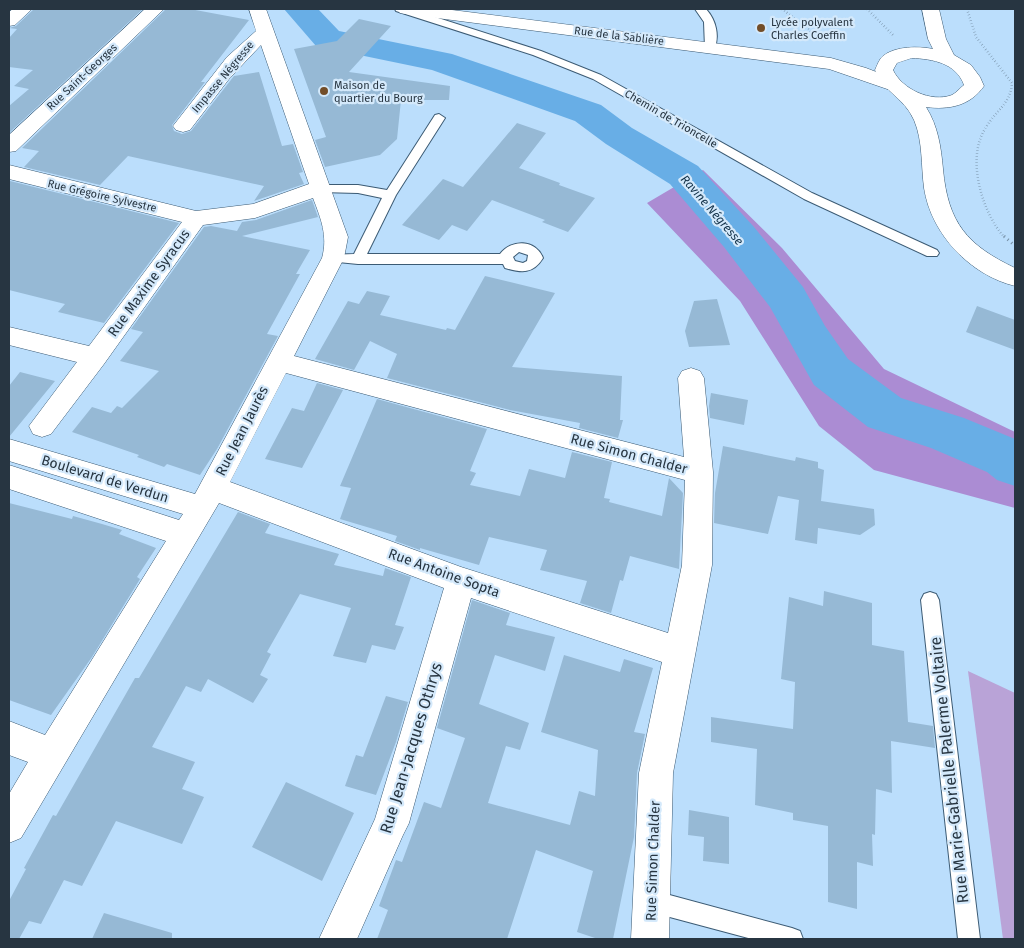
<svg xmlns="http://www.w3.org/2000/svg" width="1024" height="948" font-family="'Fira Sans',sans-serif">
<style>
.green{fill:#b9a3d7}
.forest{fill:#ab8cd3}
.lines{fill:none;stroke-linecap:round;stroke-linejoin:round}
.river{fill:#68aee6;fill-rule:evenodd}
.building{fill:#96b9d5}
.service-casing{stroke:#3c5b74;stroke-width:2}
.minor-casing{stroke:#3c5b74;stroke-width:1}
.secondary-casing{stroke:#3c5b74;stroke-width:1}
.path-far1{stroke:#7790a6;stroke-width:2.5;stroke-dasharray:0.5 2.5;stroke-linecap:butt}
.path{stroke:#7790a6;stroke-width:3;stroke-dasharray:1 4;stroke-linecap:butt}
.service{fill:#fff;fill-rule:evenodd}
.minor{fill:#fff;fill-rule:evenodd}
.secondary{fill:#fff;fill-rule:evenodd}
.poi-dot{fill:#724d28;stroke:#d4e9fb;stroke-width:2}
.labels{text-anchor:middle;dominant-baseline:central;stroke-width:4.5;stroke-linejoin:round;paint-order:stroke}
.far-poi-label{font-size:11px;fill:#273541;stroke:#d4e9fb;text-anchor:start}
.far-street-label{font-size:11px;fill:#273541;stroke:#d4e9fb}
.far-water-label{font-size:12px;font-style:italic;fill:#123148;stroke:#d4e9fb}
.street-label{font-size:14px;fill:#273541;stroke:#d4e9fb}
.near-street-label{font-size:16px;fill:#273541;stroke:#d4e9fb}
</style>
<rect width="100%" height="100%" fill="#bbdefc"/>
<path class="green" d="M968 671 1015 693V939H1003Z"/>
<path class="forest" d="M703 170 782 248 884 369 1015 432V508L874 470 819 426 740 301 647 203Z"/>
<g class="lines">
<path class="river" d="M284 9H318L339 31 452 54 601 105 632 128 698 166 754 227 803 287 825 326 848 359 901 398 964 418 1015 439V486L997 480 987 472 931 448 868 427 814 385 770 307 724 247 670 184 606 144 575 121 432 70 316 46Z"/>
</g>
<path class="building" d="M34 9H143L9 133V106L29 89 14 86 33 70 9 67V38L17 29 9 28 16 26Z
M166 9H190L249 20 201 82H205L172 125 174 131 182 134 191 131 234 76 259 72 282 146 293 144 303 172 299 173 304 184 254 201 264 186 128 156 100 185 24 167 39 151 22 148Z
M359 19 391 26 349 72 450 86 449 100H401L397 139 380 155 325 167 315 140 326 137 294 49 337 41Z
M517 123 546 133 519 168 560 183 559 185 595 198 568 232 542 222 545 220 492 200 467 231 452 225 439 240 402 225 443 179 463 187Z
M10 181 179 223 104 323 58 312 65 304 9 290Z
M312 200 318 217 242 236 310 250 296 274H300L267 334 278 336 217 449 200 475 167 464 164 467 137 457 139 455 72 432 92 407 111 413 117 406 122 408 159 371 120 361 143 332 131 329 204 227 211 226 237 231 242 222 256 220Z
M485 276 555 293 512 367 622 376 620 420H623L618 438 579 428 580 423 510 410 387 378 397 354 370 341 354 370 315 359 348 301 359 304 367 291 390 296 380 315 446 330 447 328 455 330Z
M717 299 730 345 689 347 685 331 694 301Z
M977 306 1015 320V350L966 332Z
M20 372 55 381 9 437V386Z
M317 383 343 390 302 468 265 459 292 408 304 411Z
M711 393 748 400 744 425 710 418 709 406Z
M377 399 487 429 470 471 476 473 470 485 520 496 529 469 565 478 572 452 612 462 604 498 610 499 609 502 662 516 669 478 683 493 679 569 630 556 623 581 620 580 611 613 580 603 587 581 540 570 547 550 489 537 479 565 420 548V550L395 541 397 536 340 519 351 488 340 486Z
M723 446 795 461 796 457 818 462V468L824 470 821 501 874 509 875 525 860 535 818 528 817 544 795 540 799 500 778 496 768 534 714 523 715 493Z
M9 503 72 519 73 516 102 524 122 530 119 534 156 548 137 577 140 579 92 657 51 715 9 700Z
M238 512 270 524 265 533 339 554 334 565 383 576 385 568 411 577 395 625 404 627 395 650 372 645 366 663 333 656 351 608 300 594 267 652 271 654 260 675 268 679 253 703 208 679 201 692 186 686 152 747 195 762 182 789 204 797 182 844 116 821 82 886 64 880 41 924 29 921 19 939H9V901L26 869 24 868 53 815 56 816 135 678H139Z
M824 591 872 603V645L904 651 908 722 933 726 935 748 891 741 892 793 876 789 875 835 872 834 873 866 857 862V909L828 902V826L793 820V813L755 805 757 749 711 742V717L793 729 795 682 781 679 789 597 823 606Z
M472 600 510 613 506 625 555 637 545 671 495 655 479 704 529 723 520 750 506 746 488 803 570 825 579 791 595 796 598 750 541 732 564 655 620 672 624 659 653 668 634 732 645 734 637 773 634 837 613 939H598L577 932 593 871 536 850 507 939H377L388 910 379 906 396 860 402 862 424 802 441 808 465 738 437 728Z
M386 696 408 702 396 742 376 795 345 786 356 755 363 757Z
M286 782 354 813 322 881 252 847Z
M689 810 729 817V864L703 861 704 837 688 835Z
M104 913 172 933V939H92Z"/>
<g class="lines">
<defs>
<path id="service" d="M395 9H410L541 51 601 75 812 193 937 250 939 253 937 256H927L804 199 593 79 533 55 396 11Z
M695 9H706C716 20 720 36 714 50L710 51 705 48 704 22Z
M439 114 445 118 396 195 367 254H500C511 239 536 239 543 258 533 274 522 273 505 268L503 264H358L328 261 326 258 328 255 354 254 382 198 358 193 320 192 314 188 316 185H358L387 190 435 115ZM519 252 528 255 527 261 523 263 515 261 513 257Z
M930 592 936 594 939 600 980 939H958L921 600 924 594Z
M651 890 792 928 800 931 803 939H752L651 912 643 909 640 901 643 893Z"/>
<path id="minor" d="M13 9H32L15 25 9 26V12Z
M145 9H164L16 151 9 152V135Z
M249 9H266L348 237 344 258 294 356 684 457 678 378 682 371 691 368 700 371 704 378 713 472 712 565 673 773 669 939H631L639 773 662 662 471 598 409 823 403 835 357 939H319L375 819 444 588 219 503 21 838 9 843V794L28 762 9 755V721L45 735 166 541 9 489V465L179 520 183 514 9 461V439L195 494 322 258C328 236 321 219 313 198L255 218 203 225 104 364 51 434 42 437 33 434 29 426 77 362 9 345V327L89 346 182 222 9 179V165L196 211 253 204 309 184 261 45 229 79 190 130 183 132 176 130 173 126 227 57 256 31ZM286 373 685 480 682 565 668 633 461 567 230 482Z
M397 9H444L831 58 866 68 897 80 899 84 897 88 890 90 829 69 406 14 400 13Z"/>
<path id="secondary" d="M922 9H939L946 39 954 55 971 65 980 77 984 86C970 106 949 110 926 107 938 126 941 147 943 169 948 223 967 245 1015 268V286C970 275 931 234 924 188 921 166 923 141 914 120 903 96 885 94 875 70 877 66 879 59 883 56 895 46 919 46 933 49L928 39ZM912 58C933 59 956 63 964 85 960 88 956 93 952 95 931 103 902 89 893 70L897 63Z"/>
</defs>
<use href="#service" class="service-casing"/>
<use href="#minor" class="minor-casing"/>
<use href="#secondary" class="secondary-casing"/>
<path class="path-far1" d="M782 9 810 30 815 42
M867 9 894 36
M967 9 976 37 1012 83C1011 104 994 112 985 129 966 159 982 213 1005 238"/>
<path class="path" d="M1004 236 1015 246"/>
<use href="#service" class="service"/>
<use href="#minor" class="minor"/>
<use href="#secondary" class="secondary"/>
</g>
<g class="poi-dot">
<circle cx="761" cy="28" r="5"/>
<circle cx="324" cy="91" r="5"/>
</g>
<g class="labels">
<g class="far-poi-label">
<text x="771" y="22">Lycée polyvalent<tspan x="771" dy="13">Charles Coeffin</tspan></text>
<text x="334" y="85">Maison de<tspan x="334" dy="13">quartier du Bourg</tspan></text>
</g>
<g class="far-street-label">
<text transform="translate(619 36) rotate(7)">Rue de la Sablière</text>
<text transform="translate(82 77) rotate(-43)">Rue Saint-Georges</text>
<text transform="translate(223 77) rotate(-50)">Impasse Négresse</text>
<text transform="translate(671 119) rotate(30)">Chemin de Trioncelle</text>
<text transform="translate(102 196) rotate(13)">Rue Grégoire Sylvestre</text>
</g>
<g class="far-water-label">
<text transform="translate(712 210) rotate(49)">Ravine Négresse</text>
</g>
<g class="street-label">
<text transform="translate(149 283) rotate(-54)">Rue Maxime Syracus</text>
<text transform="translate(242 431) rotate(-63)">Rue Jean Jaurès</text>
<text transform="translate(629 454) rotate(15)">Rue Simon Chalder</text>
<text transform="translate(105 479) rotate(17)">Boulevard de Verdun</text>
<text transform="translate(444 573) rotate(20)">Rue Antoine Sopta</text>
<text transform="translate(653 861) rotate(-88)">Rue Simon Chalder</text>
</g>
<g class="near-street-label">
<text transform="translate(411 748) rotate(-73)">Rue Jean-Jacques Othrys</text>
<text transform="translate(949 770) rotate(-96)">Rue Marie-Gabrielle Palerme Voltaire</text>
</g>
</g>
<rect width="1024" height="948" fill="none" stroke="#273541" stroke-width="20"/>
</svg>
